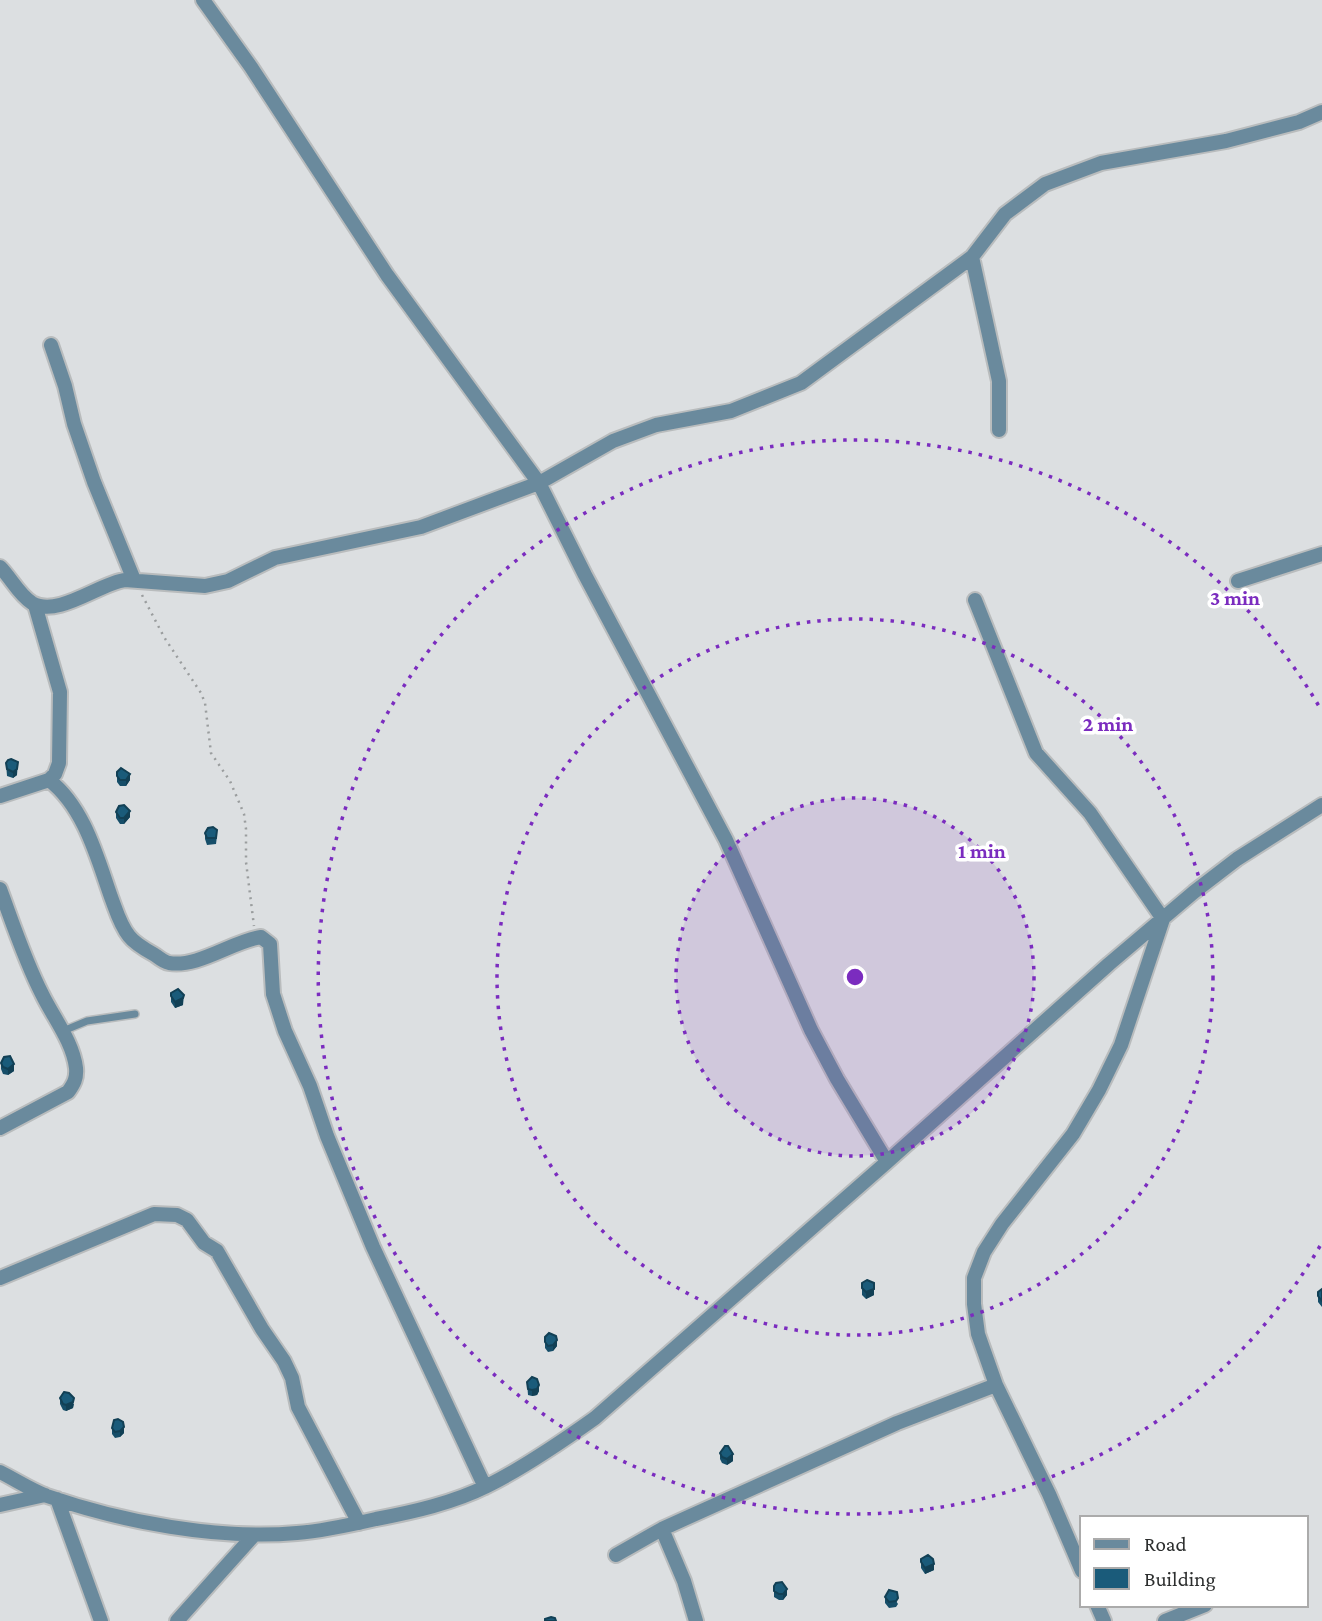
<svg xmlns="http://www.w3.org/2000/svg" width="1322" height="1621" font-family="'Crimson Pro',serif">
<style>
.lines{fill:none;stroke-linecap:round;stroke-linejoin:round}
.lane-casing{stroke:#b9bcbd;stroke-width:10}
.street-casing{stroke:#b9bcbd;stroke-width:18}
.path{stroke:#9a9d9e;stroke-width:2.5;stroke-dasharray:2 5;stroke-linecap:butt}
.lane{stroke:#6a8a9d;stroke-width:7}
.street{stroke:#6a8a9d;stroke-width:14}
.wall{fill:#164e69}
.shaded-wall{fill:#124055}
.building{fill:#1a5b7a;stroke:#124055;stroke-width:2}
.ring{fill:none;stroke:#7b2cbf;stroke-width:3.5;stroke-dasharray:3.5 7}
.centre{fill:#7b2cbf;stroke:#fff;stroke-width:3.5}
.ring-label{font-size:21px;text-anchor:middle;font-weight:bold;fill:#7b2cbf;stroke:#fff;stroke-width:7;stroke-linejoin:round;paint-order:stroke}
</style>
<rect width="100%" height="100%" fill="#dcdfe1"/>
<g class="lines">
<defs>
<path id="lane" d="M63 1031 87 1021 135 1014"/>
<path id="street" d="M203 0 251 67 387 275 539 483 585 575 726 840 811 1030 837 1079 887 1162
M972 257 999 381V430
M51 345 65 386 74 424 94 482 134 580
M0 567C11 578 19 595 32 603 58 618 100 583 125 580L205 586 228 581 275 558 421 527 539 483 613 441 656 425 731 411 801 383 972 257 1005 214 1045 184 1101 163 1226 141 1299 122 1322 112
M1238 581 1322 554
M975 600 1036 753 1090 813 1163 919 1121 1045 1099 1090 1073 1134 1002 1224 984 1252 974 1278V1304L978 1334 996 1385 1049 1494 1082 1571
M49 780C84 807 97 857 111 897 116 910 120 925 129 936 135 944 146 950 155 955 159 958 164 962 169 963 198 968 233 941 261 937L270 944 273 994 285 1031 310 1086 327 1136 373 1247 485 1487
M0 796 49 780 55 774 59 763 60 692 35 605
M0 889C13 924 25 961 42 994 53 1017 73 1042 76 1068 77 1078 74 1084 68 1092L0 1128
M0 1278 154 1214 177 1215 187 1220 204 1243 217 1251 262 1329 284 1361 292 1378 298 1407 359 1523
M0 1472C16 1480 31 1490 47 1496 122 1522 218 1540 297 1533 323 1531 350 1525 376 1519 413 1512 453 1503 487 1486 525 1467 560 1443 595 1418L887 1162 1109 964 1194 892 1237 859 1322 805
M57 1499 101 1621
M0 1505 45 1495
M662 1529 684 1581 696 1621
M616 1555 662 1529 897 1423 996 1385
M1097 1605 1104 1621
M177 1621 254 1535
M1165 1621 1205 1605"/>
</defs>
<use href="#lane" class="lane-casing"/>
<use href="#street" class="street-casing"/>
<path class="path" d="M142 595 164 637 201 693 205 703 211 753 230 781 244 814 246 829V862L254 926"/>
<use href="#lane" class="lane"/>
<use href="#street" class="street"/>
</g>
<path class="wall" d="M18 762 17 775 13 778 7 776 6 763Z
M117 772 130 780 126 786H120L117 782Z
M116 812 130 817 124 824H120L116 818Z
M205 833 217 836 216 844 207 845 205 839Z
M171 993 184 995 183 1005 175 1008 171 1002Z
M1 1063 14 1071 8 1075 3 1074 1 1069Z
M862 1283 874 1295 866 1299 862 1295Z
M1322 1289V1307L1318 1302V1296Z
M545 1337 557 1346 553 1351 548 1352 545 1348Z
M527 1382 539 1391 537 1395 532 1396 528 1395Z
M60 1398 74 1404 73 1408 66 1411 63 1410 60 1404Z
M112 1428 124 1433 120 1437 115 1438 112 1434Z
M720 1453 733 1461 727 1465 722 1463 720 1459Z
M921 1559 934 1570 925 1574 921 1568Z
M774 1586 787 1595 783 1600H779L774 1597Z
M889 1590 898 1604 896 1607 889 1608 885 1603V1597Z"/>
<path class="shaded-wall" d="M17 769V775L13 778V772Z
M130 774V780L126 786V780Z
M130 811V817L124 824V818Z
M183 998V1005L175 1008V1002Z
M14 1064V1071L8 1075V1069Z
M874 1289V1295L866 1299V1292Z
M557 1340V1346L553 1351V1345Z
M539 1385V1391L537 1395 532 1396V1390Z
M74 1398 73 1408 66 1411V1405Z
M124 1427V1433L120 1437V1431Z
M733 1454V1461L727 1465V1459Z
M934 1564V1570L925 1574V1568Z
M787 1589V1595L783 1600V1594Z"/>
<path class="building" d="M11 759 18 762 17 769 13 772 7 769 6 763 8 760Z
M121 768 130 774 126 780H120L117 776V772Z
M124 805 130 811 124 818H120L116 812 119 806Z
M213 827 217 830 216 838H207L205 833 208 828Z
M178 989 184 995 183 998 175 1002 171 996V993Z
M10 1056 14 1064 8 1069 3 1067 1 1063 4 1057Z
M867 1280 874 1283V1289L866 1292 862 1288V1283Z
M1322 1289V1301L1318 1296V1292Z
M549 1333 556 1336 557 1340 553 1345 548 1346 545 1342V1337Z
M532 1377 537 1379 539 1385 537 1389 532 1390 528 1389 527 1382Z
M64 1392 69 1393 74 1398 73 1402 66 1405 63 1404 60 1398Z
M118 1419 123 1422 124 1427 120 1431 115 1432 112 1428 114 1420Z
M725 1446H728L733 1454 727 1459 722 1457 720 1453Z
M928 1555 933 1559 934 1564 925 1568 921 1562V1559Z
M782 1582 787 1589 783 1594H779L774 1591V1586L776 1583Z
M889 1590 897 1592 898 1598 896 1601 889 1602 885 1597Z
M551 1617 555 1618 556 1621H545V1619Z"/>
<circle cx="855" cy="977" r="179" fill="#7b2cbf" fill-opacity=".12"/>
<g class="ring">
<circle cx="855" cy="977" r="179"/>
<circle cx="855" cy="977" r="358"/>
<path d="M1320 1246A537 537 0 1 1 1320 708"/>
</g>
<circle cx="855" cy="977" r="10" class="centre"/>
<g class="ring-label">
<text x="1235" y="605">3 min</text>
<text x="1108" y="731">2 min</text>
<text x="982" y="858">1 min</text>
</g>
<rect x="1080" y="1516" width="228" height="91" fill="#ffffff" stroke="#ababab" stroke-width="2"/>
<rect x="1094" y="1539" width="35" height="10" fill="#6a8a9d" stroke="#ababab" stroke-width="2"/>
<text x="1144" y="1551" font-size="21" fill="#2c2e2e">Road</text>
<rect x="1094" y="1568" width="35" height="21" fill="#1a5b7a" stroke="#ababab" stroke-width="2"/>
<text x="1144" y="1586" font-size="21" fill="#2c2e2e">Building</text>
</svg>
